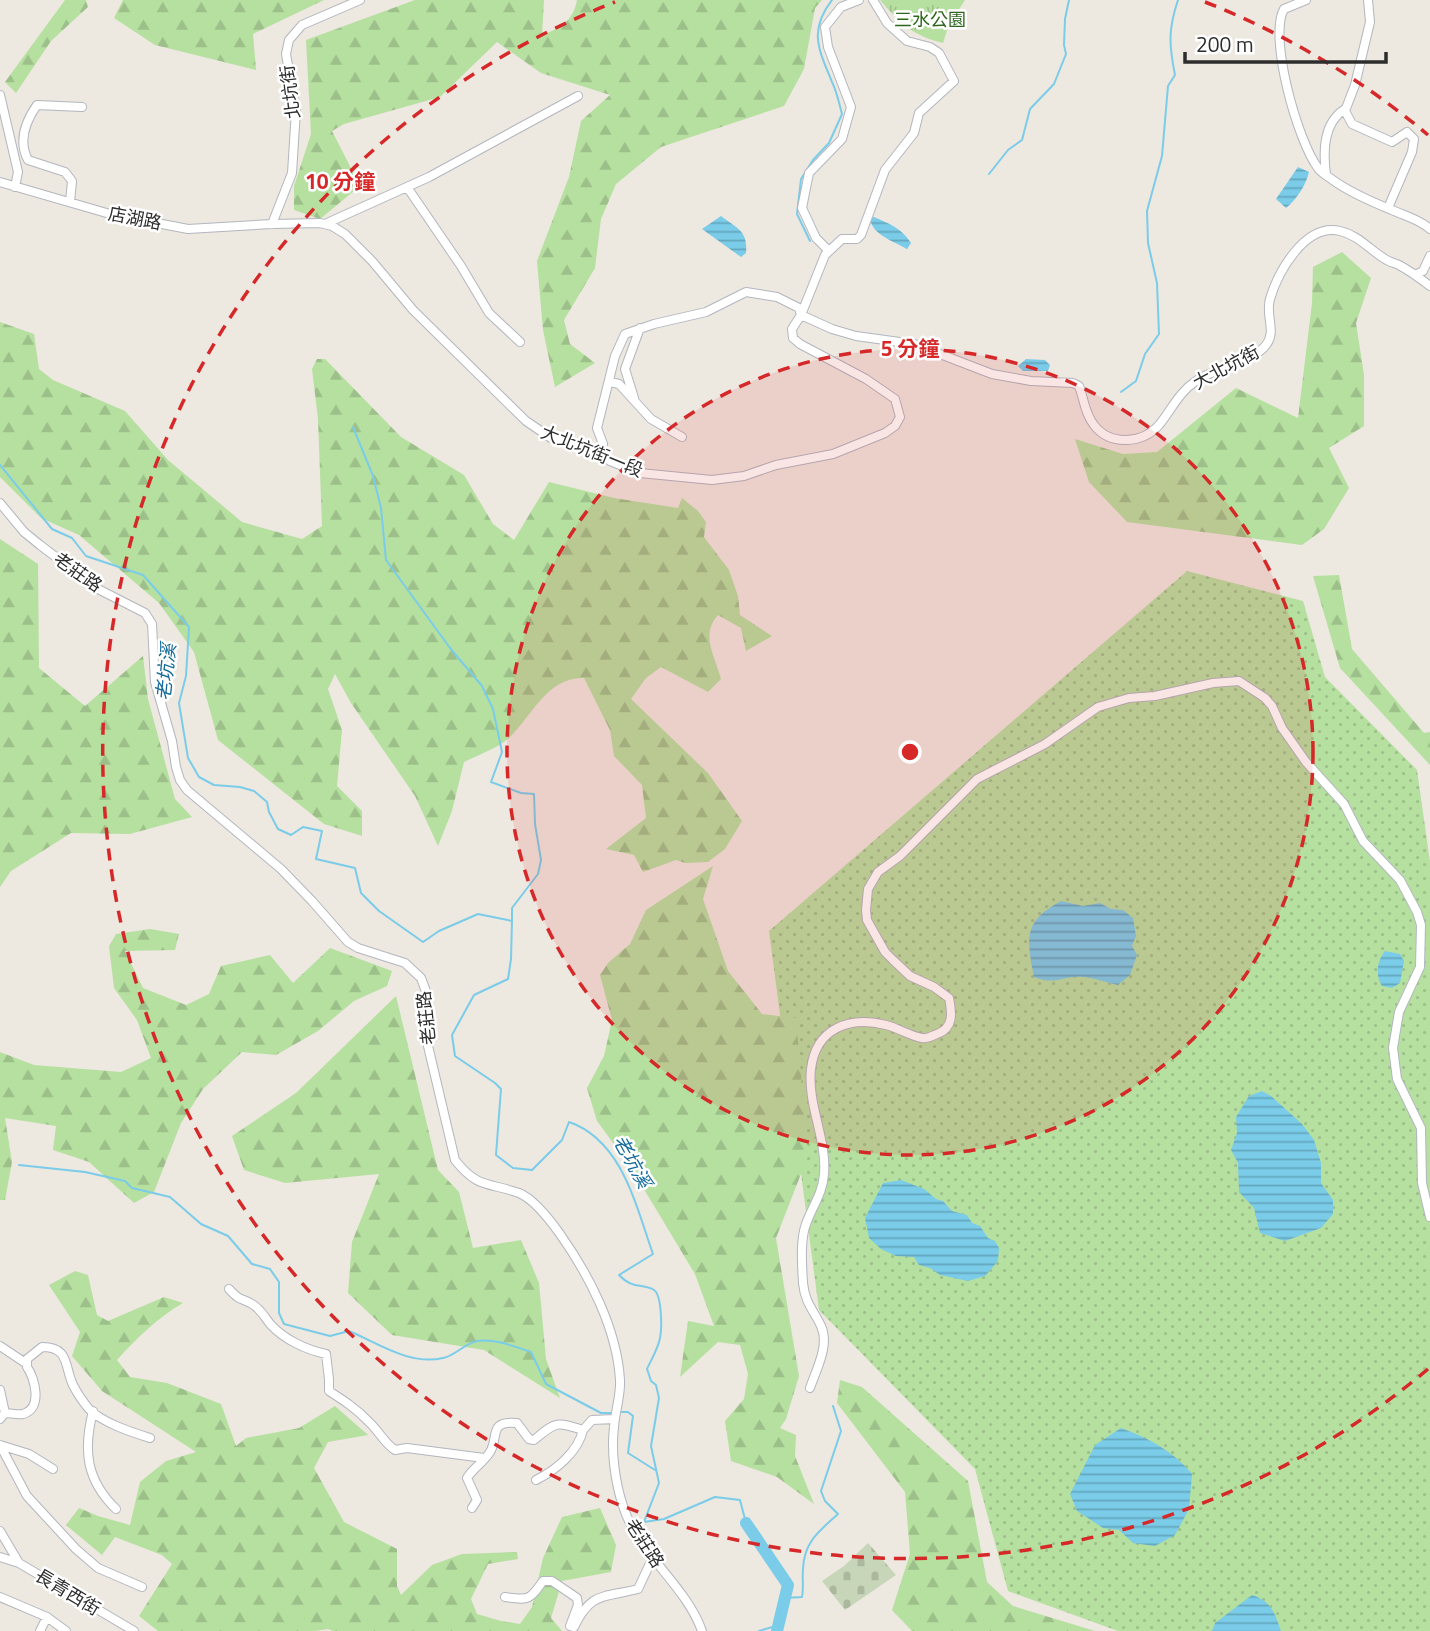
<svg xmlns="http://www.w3.org/2000/svg" width="1430" height="1631" font-family="'Titillium Web','Noto Sans TC',sans-serif">
<style>
.grass{fill:url(#grass-dots)}
.forest{fill:url(#forest-firs)}
.cemetery{fill:url(#cemetery-stones)}
.park{fill:url(#park-tufts)}
.water{fill:url(#water-rules)}
.lines{fill:none;stroke-linecap:round;stroke-linejoin:round}
.stream{stroke:#7acce9;stroke-width:2}
.river{stroke:#7acce9;stroke-width:12}
.minor-casing{stroke:#b3b6bf;stroke-width:10}
.minor{stroke:#fff;stroke-width:8}
.ring{fill:none;stroke:#d62828;stroke-width:3.5;stroke-dasharray:12 9}
.labels{text-anchor:middle;dominant-baseline:central;stroke-width:5;stroke-linejoin:round;paint-order:stroke}
.park-label{font-size:18px;fill:#2e681f;stroke:#fff}
.street-label{font-size:18px;fill:#2d2d2d;stroke:#fff}
.water-label{font-size:19px;font-style:italic;fill:#156c99;stroke:#fff}
.centre{fill:#d62828;stroke:#fff;stroke-width:3.5}
.ring-label{font-size:21px;text-anchor:middle;font-weight:bold;fill:#d62828;stroke:#fff;stroke-width:5;stroke-linejoin:round;paint-order:stroke}
</style>
<defs>
<pattern id="grass-dots" width="8" height="8" patternUnits="userSpaceOnUse" patternTransform="scale(1.75)"><rect width="8" height="8" fill="#b6e0a0"/><path d="M2 2h.1M6 6h.1" fill="none" stroke="#9dc08a" stroke-width="1.8" stroke-linecap="round"/></pattern>
<pattern id="forest-firs" width="22" height="20" patternUnits="userSpaceOnUse" patternTransform="scale(1.75)"><rect width="22" height="20" fill="#b6e0a0"/><path d="M5 1l3.5 6h-7zM16 11l3.5 6h-7z" fill="#9dc08a"/></pattern>
<pattern id="cemetery-stones" width="16" height="16" patternUnits="userSpaceOnUse" patternTransform="scale(1.75)"><rect width="16" height="16" fill="#c7d6b8"/><path d="M2 7V4a2 2 0 0 1 4 0v3zM10 15v-3a2 2 0 0 1 4 0v3z" fill="#abb89e"/></pattern>
<pattern id="park-tufts" width="24" height="20" patternUnits="userSpaceOnUse" patternTransform="scale(1.75)"><rect width="24" height="20" fill="#b6e0a0"/><path d="M3 7l-1-3M5 7V3M7 7l1-3M15 17l-1-3M17 17v-4M19 17l1-3" fill="none" stroke="#9dc08a"/></pattern>
<pattern id="water-rules" width="6" height="5" patternUnits="userSpaceOnUse" patternTransform="scale(1.75)"><rect width="6" height="5" fill="#7acce9"/><path d="M0 2.5h6" fill="none" stroke="#64a6bd"/></pattern>
</defs>
<rect width="100%" height="100%" fill="#ede8e0"/>
<path class="grass" d="M1187 571 1303 601 1325 677 1417 770 1430 862V1631H1118L1008 1591 975 1469 819 1310 769 931Z"/>
<path class="forest" d="M65 0H86L88 7 51 41 16 93 5 82Z
M123 0H324L253 34 256 70 155 45 114 18Z
M415 0H544L542 35C561 28 573 21 577 0H822L815 8 804 69 784 106 661 147 616 184 601 219 595 268 564 320 570 344 595 363 555 387 543 330 537 261 569 177 581 121 610 95 541 73 497 42 440 97 344 124 332 131 360 186 320 219 294 210V186L311 134 306 40Z
M1342 252 1371 278 1356 323 1364 375V426L1329 448 1349 488 1324 529 1302 545 1127 522 1089 482 1075 439 1123 454 1157 452 1236 388 1298 418 1312 303 1313 267Z
M0 322 34 334 39 369 53 380 125 411 168 460 242 522 302 539 322 526 318 419 312 369 317 359H325L401 437 464 475 493 524 514 540 549 482 614 498 678 508 682 498 698 511 706 522 704 537 729 570 738 596 740 615 772 636 746 651 741 628 718 615C700 635 715 656 721 679L708 692 661 667 646 678 631 699 708 773 742 821 725 849 708 862 685 863 676 860 643 872 634 855 606 849 646 818 642 785 614 756 610 730 584 678C544 677 531 721 504 742 492 750 476 756 464 762L452 811 438 846 415 796 351 703 335 674 328 689 342 730 337 786 362 811V836L324 824 218 740 194 652 159 603 79 535 41 518 0 477Z
M0 539 38 564 39 668 85 706 143 656 148 699 175 799 192 817 130 834 71 833 11 871 0 887Z
M1339 575 1352 649 1424 733 1430 732V765L1340 668 1313 576Z
M713 866 703 899 728 971 762 1014 796 1018 808 1156 776 1238 799 1376 786 1419 780 1428 796 1435 795 1456 814 1504 777 1477 731 1461 725 1421 744 1399 748 1374 740 1345 718 1342 680 1377 688 1321 714 1326 695 1274 630 1166 597 1121 587 1088 604 1056 612 1020 600 975 608 963 630 944 646 910Z
M150 929 179 934 175 950 125 951 143 988 186 1005 209 994 221 966 270 955 293 983 330 948 392 971 387 986 354 1001 318 1031 276 1055 242 1052 203 1089 181 1123 154 1192 134 1203 89 1162 53 1150 56 1126 5 1118 12 1162 5 1200H0V1052L34 1065 121 1072 151 1058 137 1020 114 988 109 946 116 934Z
M396 996 438 1170 459 1192 473 1248 521 1240 539 1283 546 1359 560 1398 484 1350 392 1335 348 1293 352 1242 379 1174 285 1183 244 1170 232 1136 296 1093Z
M75 1271 88 1275 97 1315 108 1321 164 1297 183 1303C157 1318 137 1338 117 1360L130 1377 167 1383 221 1404 236 1446 246 1438 299 1428 335 1406 368 1435 328 1442 314 1468 344 1522 397 1549V1586L401 1595 432 1565 462 1554 517 1552 518 1559 488 1564 471 1599 477 1614 501 1621 520 1624 532 1607 543 1558 562 1517 600 1508 616 1545 611 1572 562 1581 551 1618 562 1631H333L328 1629 315 1631H158L139 1616 172 1564 162 1555 115 1537 102 1555 66 1525 79 1508 98 1516 130 1525 140 1482 166 1461 196 1452 102 1391 72 1356 80 1332 49 1285Z
M840 1380 862 1387 968 1481 987 1582 1013 1606 1095 1631H912L892 1610 910 1554 905 1492 837 1403Z"/>
<path class="cemetery" d="M868 1543 896 1575 845 1610 822 1581 844 1566Z"/>
<path class="park" d="M880 0H965L948 27 943 43C913 36 900 23 880 0Z"/>
<path class="water" d="M1298 167 1309 172C1306 185 1297 199 1286 208L1276 199Z
M721 216C738 229 748 231 746 253L741 257 702 229Z
M874 217C890 224 901 228 911 243L907 249C893 241 871 234 870 218Z
M1026 359 1045 360 1050 365 1048 371H1023L1018 366Z
M1061 901 1083 906 1100 903 1111 909 1123 910 1133 918 1136 936 1132 946 1137 955 1130 975 1118 985C1107 983 1096 978 1084 977 1063 975 1056 986 1034 977 1027 939 1022 922 1061 901Z
M1385 951 1400 954 1404 961 1400 983 1392 988 1382 986C1375 975 1377 961 1385 951Z
M1262 1091 1271 1096 1302 1124 1314 1140 1321 1163V1183L1333 1200V1214L1321 1228 1285 1241 1260 1233 1254 1208 1239 1192 1238 1163 1231 1150 1237 1133 1236 1117 1249 1096Z
M901 1180 924 1189 936 1199 943 1201 952 1211 967 1215 972 1223 980 1226 988 1238 995 1241 999 1248 998 1261 985 1276 968 1281 940 1275 930 1268 919 1265 914 1257 896 1256 881 1249 869 1238 865 1218 883 1183Z
M1121 1428C1149 1438 1173 1451 1192 1474L1189 1509 1175 1535 1155 1546 1133 1543 1119 1530 1103 1528 1077 1511 1070 1494 1095 1445Z
M1252 1595C1271 1601 1275 1613 1281 1631H1212L1215 1623Z"/>
<g class="lines">
<path class="stream" d="M989 174 1008 150 1022 140 1030 109 1054 84 1066 54 1064 45 1065 19 1069 0
M810 241 797 214 801 179 813 160 829 143 842 114C839 103 837 92 832 82 819 50 808 31 832 0
M1121 392 1136 381 1145 354 1159 334 1157 283 1148 243 1147 211 1162 156 1168 86 1175 75C1169 45 1168 30 1178 0
M353 427 373 476 381 508 386 560 450 648 482 686 493 709 502 752 491 782 521 793 534 794 535 824 541 860 538 874 512 908V920
M0 465 52 529 72 538 86 556 143 575 189 627 186 676 179 703 188 758 199 777 214 785 240 787 254 791 267 802 269 812 278 829 291 835 303 827 322 831 316 859 355 868 361 893 379 911 423 942 439 931 478 914 512 921 511 959 508 979 474 995 452 1035 455 1056 495 1083 501 1089 496 1155 513 1168 532 1170 562 1140 569 1122C622 1140 636 1206 653 1254L619 1275C633 1290 643 1283 654 1290 662 1295 662 1329 660 1338 658 1349 651 1360 647 1369L651 1381 656 1385 659 1398 651 1446 659 1483 644 1522 664 1519 715 1497 740 1500 746 1523
M19 1165 85 1172 125 1181 132 1188 170 1197 201 1224 228 1236 252 1264 270 1269 279 1282V1313L284 1324 330 1336 349 1331C378 1343 410 1366 443 1358 455 1356 465 1343 477 1341 494 1338 516 1347 531 1352L546 1384 601 1413H613
M619 1412H628L633 1416 628 1453 655 1470
M785 1598 802 1597C804 1587 802 1579 803 1569 804 1542 819 1531 838 1514L825 1501 821 1491 841 1431 833 1406
M759 1631 779 1625"/>
<path class="river" d="M746 1523 788 1585 777 1631"/>
<defs>
<path id="minor" d="M1306 0 1284 9C1268 37 1298 142 1318 168 1320 172 1326 175 1330 178 1347 191 1372 202 1392 210 1405 216 1419 219 1430 229
M1368 0 1370 22 1355 85 1345 111 1352 124 1392 142 1407 132 1414 139 1412 152 1388 208
M0 95 18 172 15 187
M1326 175C1323 151 1323 123 1345 109
M0 182 110 214 188 229 272 224 320 223 332 226 345 234 372 261 413 310 526 421 551 438 602 453 610 461 640 473 712 480 744 476 776 465 833 454 885 433 895 426 900 417 895 399 866 379 800 344 793 338 792 329 801 315 825 255 842 239H857L861 235 885 170 914 133 919 113 954 81 939 53 930 47 907 41 887 23 873 0
M407 187 461 266 489 313 520 342
M70 202 72 181 65 172 28 160C18 141 25 122 37 105L82 107
M272 224 292 173 296 110 286 54 289 40 302 25 360 0
M325 224 429 177 578 96
M828 250 816 238 802 208 809 173 842 139 851 107 828 47 825 27 841 7 859 0
M1415 275 1423 271 1430 256
M801 315 832 329 856 336 914 344 992 374 1031 381 1073 383 1079 386C1084 399 1085 414 1094 425 1110 446 1142 444 1159 425 1172 409 1179 392 1196 381 1216 367 1253 362 1266 345 1277 331 1265 316 1270 299 1278 272 1305 223 1340 231 1358 235 1370 250 1385 259 1389 262 1395 263 1399 265 1410 271 1421 279 1430 286
M610 382 619 384 651 419 682 437
M634 398 625 369 640 328
M602 453 603 444 597 428 615 356 625 334 654 324 706 312 746 292 777 297 799 308 801 315
M0 503 24 532 40 545 98 589 145 613 152 624 155 682 172 741 176 767 180 780 187 790 281 869 312 901 348 942 358 948 405 963 421 978 427 994 428 1046 455 1160C478 1189 488 1182 519 1193 534 1199 550 1220 560 1234 589 1275 617 1329 620 1380 621 1395 615 1412 614 1427 611 1452 615 1482 623 1506 638 1554 685 1584 702 1631
M229 1289C241 1302 240 1297 252 1304 261 1309 265 1318 271 1325 285 1340 307 1350 326 1354L329 1379V1391C343 1400 357 1409 369 1422 379 1431 384 1443 395 1450L407 1448 484 1458
M0 1346 27 1364
M810 1388C816 1370 830 1345 821 1326 813 1309 805 1303 803 1283 802 1265 800 1240 806 1224 812 1207 823 1193 824 1174 827 1139 807 1104 811 1069 816 1028 849 1016 886 1025 898 1028 910 1036 922 1038 927 1039 932 1036 937 1034 954 1028 952 1013 949 998L934 987 910 976 893 960 885 952 867 920 866 910 868 889 878 872 900 856 977 779 1045 744 1098 707 1129 698 1155 696 1213 683 1239 681 1265 698 1272 706 1282 728 1306 762 1344 804 1363 841 1400 880 1417 912 1421 925 1420 967 1399 1012 1393 1048 1397 1079 1421 1128 1422 1183 1430 1217
M0 1390 5 1413
M93 1411C83 1450 86 1480 116 1509
M0 1419 5 1413C10 1413 18 1415 23 1414 43 1409 35 1378 27 1367V1359L42 1347C70 1347 64 1366 73 1385 77 1393 84 1403 89 1409 103 1423 131 1432 150 1438
M0 1445 27 1496 76 1549 98 1568 142 1587
M0 1445 29 1454 53 1469
M536 1480C556 1470 578 1452 583 1430
M472 1508 477 1500 467 1478C473 1468 484 1462 490 1452 499 1438 488 1420 517 1423L529 1439 534 1440C556 1422 555 1421 583 1430L592 1420 615 1419
M0 1531 19 1563
M0 1557 19 1563 134 1631
M0 1597 47 1617 66 1631
M505 1597C529 1600 529 1601 543 1581H552L577 1598 578 1605 570 1626 574 1627C591 1591 604 1598 638 1589L653 1557
M40 1631 47 1617"/>
</defs>
<use href="#minor" class="minor-casing"/>
<use href="#minor" class="minor"/>
</g>
<circle cx="910" cy="752" r="403" fill="#d62828" fill-opacity=".12"/>
<g class="ring">
<circle cx="910" cy="752" r="403"/>
<path d="M1428 1369A806 806 0 1 1 615 2M1205 2A806 806 0 0 1 1428 135"/>
</g>
<g class="labels">
<g class="park-label">
<text x="930" y="19">三水公園</text>
</g>
<g class="street-label">
<text transform="translate(290 92) rotate(-97)">北坑街</text>
<text transform="translate(135 218) rotate(11)">店湖路</text>
<text transform="translate(1226 367) rotate(-28)">大北坑街</text>
<text transform="translate(592 451) rotate(22)">大北坑街一段</text>
<text transform="translate(78 572) rotate(35)">老莊路</text>
<text transform="translate(426 1018) rotate(-96)">老莊路</text>
<text transform="translate(645 1543) rotate(57)">老莊路</text>
<text transform="translate(68 1592) rotate(31)">長青西街</text>
</g>
<g class="water-label">
<text transform="translate(165 672) rotate(-84)">老坑溪</text>
<text transform="translate(633 1161) rotate(61)">老坑溪</text>
</g>
</g>
<circle cx="910" cy="752" r="10" class="centre"/>
<g class="ring-label">
<text x="340" y="189">10 分鐘</text>
<text x="910" y="356">5 分鐘</text>
</g>
<path d="M1185 52v10h201v-10" fill="none" stroke="#2d2d2d" stroke-width="3.5"/>
<text x="1196" y="52" font-size="21" fill="#2d2d2d" stroke="#ffffff" stroke-width="5" paint-order="stroke">200 m</text>
</svg>
